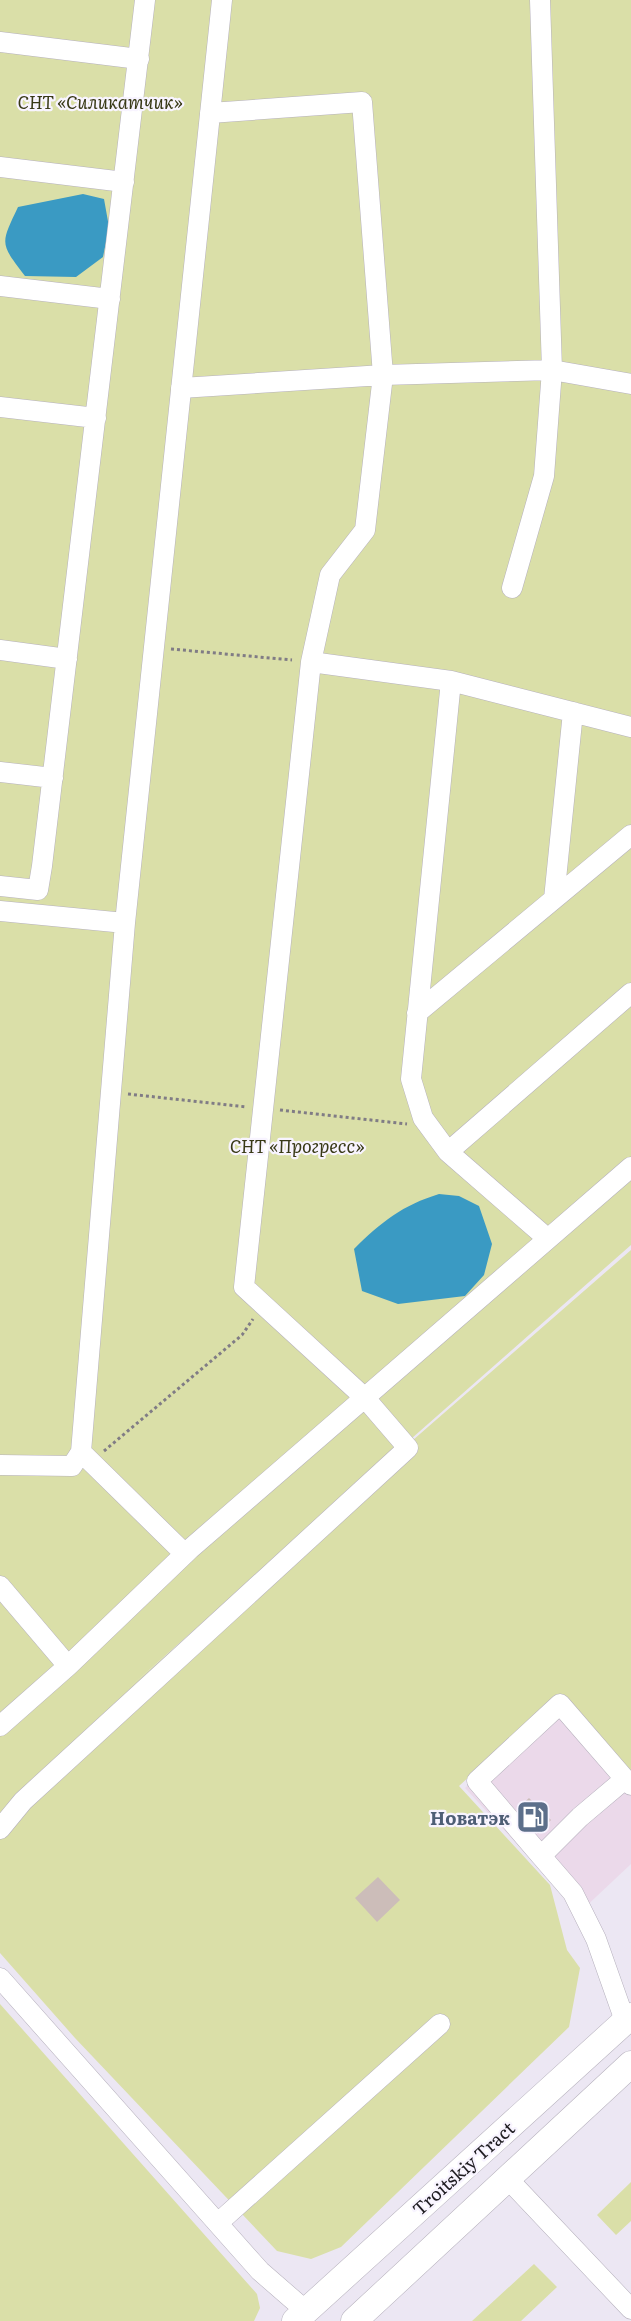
<svg xmlns="http://www.w3.org/2000/svg" width="631" height="2321" font-family="Literata,serif">
<style>
.commercial{fill:#ebd9ea}
.green{fill:#dadfa8}
.water{fill:#3a9ac3}
.building{fill:#ccbdb9}
.lines{fill:none;stroke-linecap:round;stroke-linejoin:round}
.minor-casing{stroke:#b6b1bd;stroke-width:21}
.major-casing{stroke:#b6b1bd;stroke-width:27}
.path{stroke:#807c85;stroke-width:3;stroke-dasharray:3 3;stroke-linecap:butt}
.minor{stroke:#fff;stroke-width:20}
.major{stroke:#fff;stroke-width:26}
.labels{text-anchor:middle;dominant-baseline:central;stroke-width:4.5;stroke-linejoin:round;paint-order:stroke}
.park-label{font-size:18px;font-style:italic;fill:#383916;stroke:#f8f4ff}
.service-label{font-size:18px;font-weight:bold;fill:#4e5e75;stroke:#f8f4ff;text-anchor:end}
.street-label{font-size:18px;fill:#1f1d22;stroke:#f8f4ff}
</style>
<rect width="100%" height="100%" fill="#ece7f3"/>
<path class="commercial" d="M559 1700 631 1777V1864L580 1912 465 1788Z"/>
<path class="green" d="M0 0H631V1245L125 1691 631 1250V1773L558 1695 459 1786 550 1885 567 1950 580 1968 569 2027 341 2247 311 2259 277 2251 75 2038 0 1953Z
M0 2004 257 2294 260 2308 254 2321H0Z
M631 2182V2221L616 2235 597 2215Z
M534 2264 557 2287 521 2321H472Z"/>
<path class="water" d="M83 194 104 199 109 227 103 257 76 277 25 276C0 243 0 245 18 207Z
M439 1194 459 1196 479 1206 492 1244 484 1275 465 1296 398 1304 362 1291 354 1249C381 1222 403 1205 439 1194Z"/>
<path class="building" d="M529 1798 551 1820 538 1834 517 1809Z
M378 1877 400 1900 377 1922 355 1898Z"/>
<g class="lines">
<defs>
<path id="minor" d="M0 42 139 59
M0 167 124 182
M0 286 110 299
M181 388 383 375 552 370 631 384
M0 407 96 418
M512 588 544 476 552 370 540 0
M0 650 67 659
M311 662 451 681 631 727
M451 681 411 1079 423 1118 448 1152 548 1239
M0 772 53 778
M0 886 38 890 42 866 145 0
M554 899 573 712
M0 911 125 923 81 1452 185 1554
M125 923 222 0
M417 1013 631 835
M448 1152 631 993
M0 1465 72 1466 81 1452
M0 1586 68 1666 190 1549 631 1167
M0 1726 68 1666
M0 1829 23 1801 408 1448 365 1398 244 1287 311 662 330 575 365 530 383 375 362 102 210 113
M541 1856 477 1781 560 1704 625 1779
M0 1978 260 2271 306 2311
M625 2021 596 1939 573 1893 541 1856 580 1817 625 1779 631 1785
M508 2179 631 2309
M218 2223 440 2024"/>
<path id="major" d="M295 2321 631 2016
M354 2321 631 2064"/>
</defs>
<use href="#minor" class="minor-casing"/>
<use href="#major" class="major-casing"/>
<path class="path" d="M171 649 292 660
M128 1094 247 1107
M280 1110 407 1124
M104 1451 242 1335 253 1319"/>
<use href="#minor" class="minor"/>
<use href="#major" class="major"/>
</g>
<defs>
<symbol id="fuel-square" viewBox="-11 -11 22 22"><rect x="-9" y="-9" width="18" height="18" rx="4" fill="#5c6f8a" stroke="#f8f4ff"/><path d="M-5.5-6h7V0h2V4h1.3V-2.5L3-4.5l.8-.8L6-3V5H2.5V1h-1V6h-7ZM-4.2-4.7v3.2H.2V-4.7Z" fill="#fff"/></symbol>
</defs>
<g fill-rule="evenodd">
<use href="#fuel-square" x="514" y="1798" width="38" height="38"/>
</g>
<g class="labels">
<g class="park-label">
<text x="100" y="101">СНТ «Силикатчик»</text>
<text x="297" y="1145">СНТ «Прогресс»</text>
</g>
<g class="service-label">
<text x="510" y="1817">Новатэк</text>
</g>
<g class="street-label">
<text transform="translate(463 2168) rotate(-42)">Troitskiy Tract</text>
</g>
</g>
</svg>
